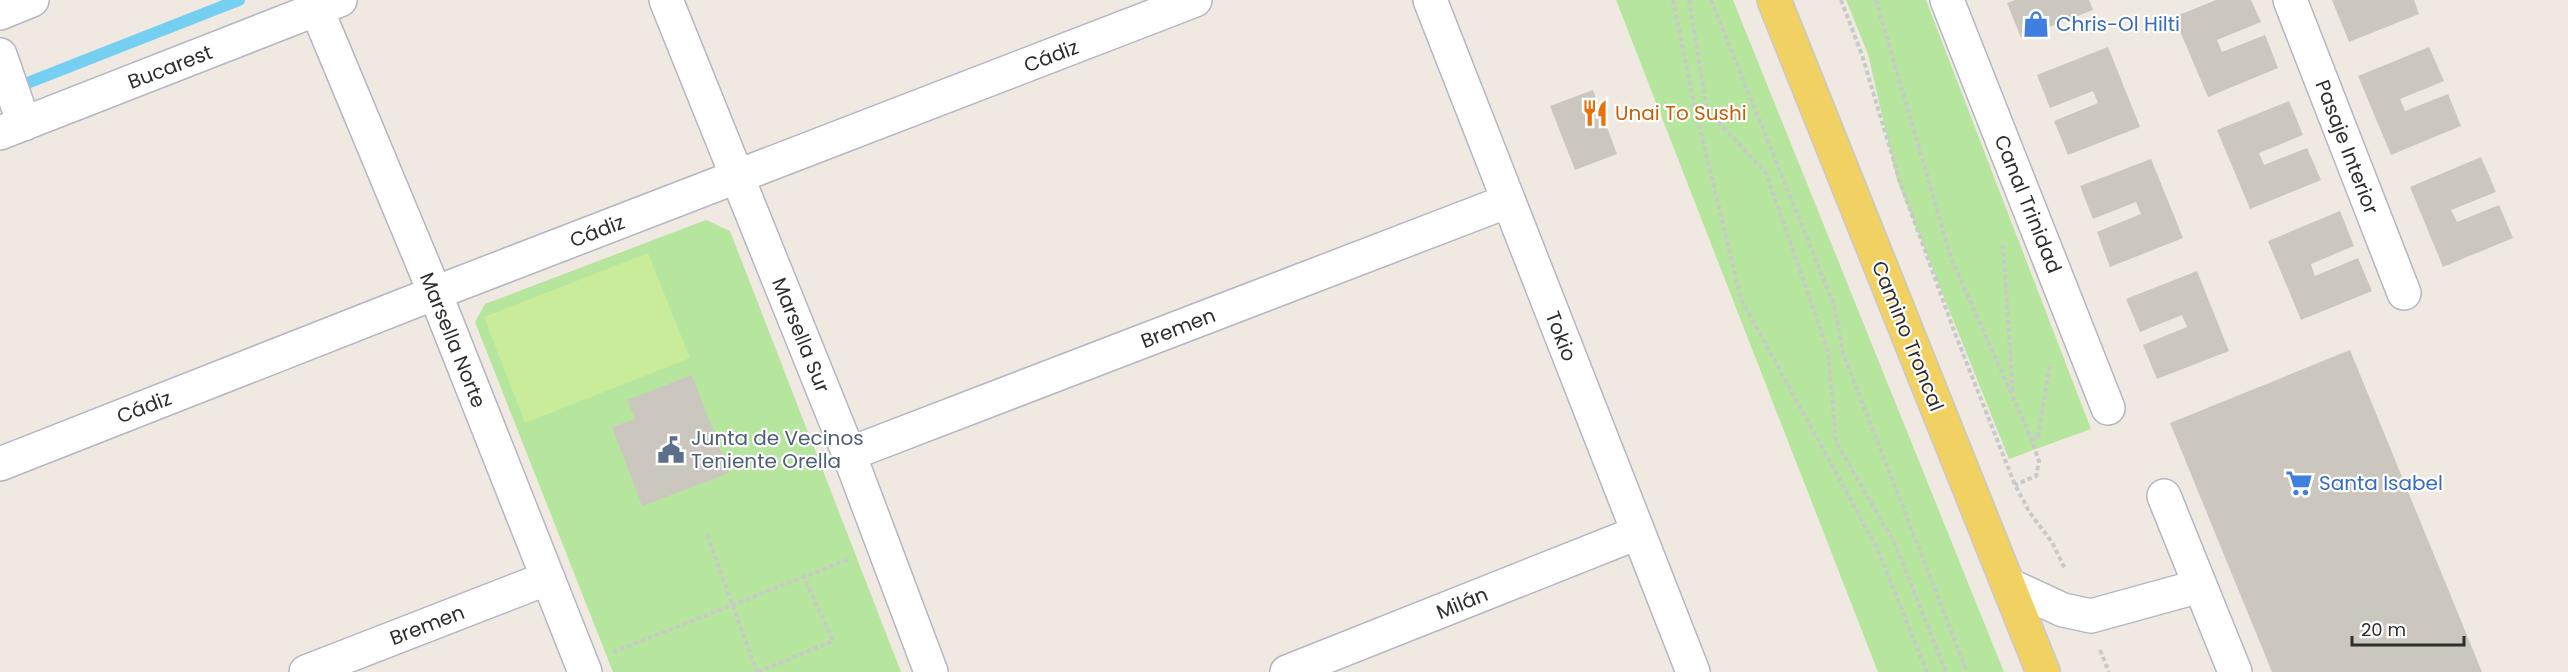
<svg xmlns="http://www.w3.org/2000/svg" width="2568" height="672" font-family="Poppins,sans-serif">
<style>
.green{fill:#b6e59e}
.pitch{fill:#c9ec9a}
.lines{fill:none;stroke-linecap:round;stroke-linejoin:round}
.stream{stroke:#75cff0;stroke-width:12}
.building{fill:#cbc7bf}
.minor-casing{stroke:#b4b7c1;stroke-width:36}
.major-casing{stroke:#c9c9c9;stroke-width:36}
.path{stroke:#c9c9c9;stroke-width:4;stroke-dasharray:4.5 3;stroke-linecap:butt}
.minor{stroke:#fff;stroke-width:33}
.major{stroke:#f2d163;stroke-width:33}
.labels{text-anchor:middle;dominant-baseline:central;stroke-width:4.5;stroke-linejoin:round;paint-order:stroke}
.shop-label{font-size:20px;fill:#366cbe;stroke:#fff;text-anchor:start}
.street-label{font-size:20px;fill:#2e2e2e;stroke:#fff}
.food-label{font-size:20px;fill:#c56008;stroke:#fff;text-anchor:start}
.service-label{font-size:20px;fill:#4e5e75;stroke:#fff;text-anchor:start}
</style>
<rect width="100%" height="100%" fill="#efe9e1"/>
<path class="green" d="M1616 0H1733L2004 672H1878Z
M1846 0H1926L2091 429 2009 459 1897 180 1868 54Z
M706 220 730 231 901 672H613L475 322 485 304Z"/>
<path class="pitch" d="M648 253 690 358 525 423 484 317Z"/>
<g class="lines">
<path class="stream" d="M12 89 239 0"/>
</g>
<path class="building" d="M2015 0H2089L2093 10 2021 38 2007 3Z
M2216 0H2251L2261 22 2217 40 2222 52 2265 35 2278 68 2208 97 2174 17Z
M2332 0H2414L2419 14 2349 42Z
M2108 47 2140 127 2068 155 2054 121 2098 103 2093 91 2050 108 2037 75Z
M2429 47 2444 81 2400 99 2405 111 2448 94 2461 126 2391 155 2358 76Z
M1593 90 1617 154 1575 170 1550 106Z
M2289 101 2303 135 2259 153 2264 165 2307 148 2321 180 2250 209 2217 130Z
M2481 157 2496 192 2451 210 2457 222 2499 205 2513 238 2443 267 2410 187Z
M2151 159 2183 238 2110 267 2097 232 2141 214 2136 202 2093 219 2080 186Z
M2340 211 2354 246 2311 264 2315 276 2358 258 2372 291 2301 320 2268 241Z
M2197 271 2229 351 2157 379 2143 345 2187 327 2182 315 2140 332 2126 299Z
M2350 350 2482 672H2272L2170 423Z
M692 375 729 473 642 506 612 427 635 419 627 400Z"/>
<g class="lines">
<defs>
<path id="minor" d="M666 0 849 454 931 672
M1430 0 1693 672
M1947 0 2108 408
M2290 0 2404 293
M317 10 435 293 585 672
M0 13 32 0
M0 55 24 124
M0 133 340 0
M849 454 1508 201
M0 464 435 293 1195 0
M2164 496 2235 672
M2009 585 2063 610 2091 616 2200 586
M306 672 548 578
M1287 672 1637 533"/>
<path id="major" d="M1774 0 2043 672"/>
</defs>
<use href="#minor" class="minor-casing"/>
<use href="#major" class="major-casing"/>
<path class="path" d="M1673 0 1694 104 1741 299 1877 548 1927 672
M1689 0 1707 110 1766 173 1828 351 1836 442 1895 544 1946 672
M1711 0 1834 305 1843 353 1967 672
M1841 0 1862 55 1900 182 1956 336 2015 485 2030 513 2052 542 2065 569
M1876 0 1951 258 2032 440 2039 461 2036 476 2015 485
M2003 245 2013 393
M2032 440 2038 438 2050 362
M707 535 757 672
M2100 650 2109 672
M613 652 849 559
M758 672 833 641 804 577"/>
<use href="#minor" class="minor"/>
<use href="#major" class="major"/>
</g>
<defs>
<symbol id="shop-bare" viewBox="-9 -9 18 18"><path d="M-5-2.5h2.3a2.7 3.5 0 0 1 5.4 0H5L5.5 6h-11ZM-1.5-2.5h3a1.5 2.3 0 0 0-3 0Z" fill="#3f7fe0" stroke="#fff" stroke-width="2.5" paint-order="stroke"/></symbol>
<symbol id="restaurant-bare" viewBox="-9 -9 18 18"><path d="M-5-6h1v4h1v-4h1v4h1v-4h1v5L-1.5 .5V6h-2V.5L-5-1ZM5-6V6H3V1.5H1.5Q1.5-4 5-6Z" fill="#e8710a" stroke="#fff" stroke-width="2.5" paint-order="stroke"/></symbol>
<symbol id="civic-bare" viewBox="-9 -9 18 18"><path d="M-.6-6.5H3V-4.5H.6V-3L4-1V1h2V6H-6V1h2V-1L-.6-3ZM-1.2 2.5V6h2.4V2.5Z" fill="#5c6f8a" stroke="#fff" stroke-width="2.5" paint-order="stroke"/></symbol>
<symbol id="supermarket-bare" viewBox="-9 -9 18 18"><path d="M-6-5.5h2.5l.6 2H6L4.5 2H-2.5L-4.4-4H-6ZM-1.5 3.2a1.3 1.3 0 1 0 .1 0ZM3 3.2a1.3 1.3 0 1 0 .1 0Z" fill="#3f7fe0" stroke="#fff" stroke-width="2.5" paint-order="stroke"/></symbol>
</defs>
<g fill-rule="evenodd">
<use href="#shop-bare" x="2017" y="5" width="38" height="38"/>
<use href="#restaurant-bare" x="1576" y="94" width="38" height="38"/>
<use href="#civic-bare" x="652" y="431" width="38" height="38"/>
<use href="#supermarket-bare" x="2280" y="464" width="38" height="38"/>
</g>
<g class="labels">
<g class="shop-label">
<text x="2056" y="24">Chris-Ol Hilti</text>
<text x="2319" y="483">Santa Isabel</text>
</g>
<g class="street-label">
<text transform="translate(1051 56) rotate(-21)">Cádiz</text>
<text transform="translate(170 67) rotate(-21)">Bucarest</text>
<text transform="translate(2347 147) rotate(69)">Pasaje Interior</text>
<text transform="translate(2028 204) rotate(68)">Canal Trinidad</text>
<text transform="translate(597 231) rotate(-21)">Cádiz</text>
<text transform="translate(1178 328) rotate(-21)">Bremen</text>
<text transform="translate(801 335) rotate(68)">Marsella Sur</text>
<text transform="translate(1561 336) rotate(69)">Tokio</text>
<text transform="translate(1908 336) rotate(68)">Camino Troncal</text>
<text transform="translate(453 340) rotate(68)">Marsella Norte</text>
<text transform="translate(144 407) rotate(-21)">Cádiz</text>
<text transform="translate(1462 603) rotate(-22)">Milán</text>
<text transform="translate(427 625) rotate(-21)">Bremen</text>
</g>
<g class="food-label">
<text x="1615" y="113">Unai To Sushi</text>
</g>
<g class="service-label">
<text x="691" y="438">Junta de Vecinos<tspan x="691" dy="23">Teniente Orella</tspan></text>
</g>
</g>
<path d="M2352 636v9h112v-9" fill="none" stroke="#2e2e2e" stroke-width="3"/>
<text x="2361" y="636" font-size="18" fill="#2e2e2e" stroke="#ffffff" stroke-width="4.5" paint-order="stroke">20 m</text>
</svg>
